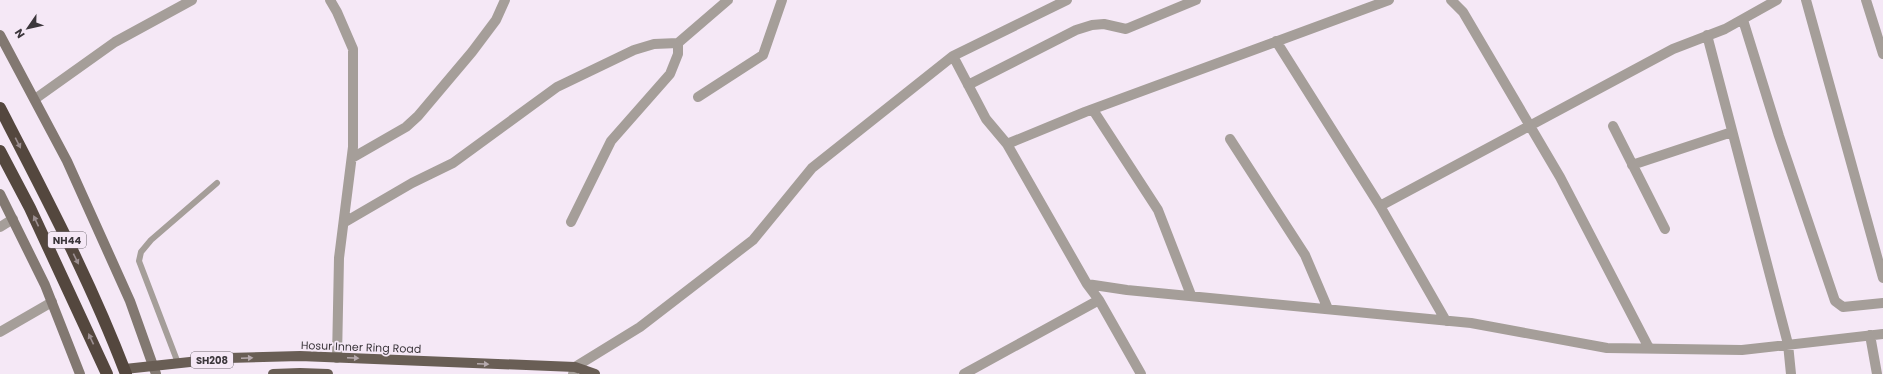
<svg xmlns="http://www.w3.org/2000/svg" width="1883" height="374" font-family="Poppins,sans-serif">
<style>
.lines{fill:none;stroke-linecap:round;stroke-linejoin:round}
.lane{stroke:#a59e99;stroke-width:6}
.street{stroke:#a59e99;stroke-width:10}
.secondary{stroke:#827871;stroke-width:10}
.primary{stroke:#695e55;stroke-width:10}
.highway{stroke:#54473e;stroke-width:12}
.oneway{fill:#9c8f91}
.oneway2{fill:#b6aaae}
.labels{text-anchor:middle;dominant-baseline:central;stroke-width:3.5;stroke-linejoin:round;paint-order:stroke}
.shield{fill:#f5e8f6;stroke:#736b73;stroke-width:1}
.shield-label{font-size:10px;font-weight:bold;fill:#3b363b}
.street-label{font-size:11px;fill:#3b363b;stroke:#f5e8f6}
</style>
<rect width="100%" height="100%" fill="#f5e8f6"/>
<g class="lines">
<path class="lane" d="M178 363 139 261 141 252 151 240 217 183"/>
<path class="street" d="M330 0 337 12 353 49V147L339 258 337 358
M1451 0 1463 12 1560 177 1649 348
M1806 0 1883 278
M1866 0 1883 54
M1743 20 1779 136 1835 301 1843 307 1883 303
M1707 35 1788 344 1791 374
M1276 41 1380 206 1446 321
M953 56 1067 0
M968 85 1076 30 1092 25 1104 24 1126 29 1196 0
M698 97 763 55 782 0
M35 99 115 42 192 0
M1093 110 1158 210 1191 295
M1613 126 1665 229
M1230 139 1305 255 1328 309
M1007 144 1085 112 1389 0
M352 158 406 127 418 116 472 52 496 20 505 0
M1632 165 1732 132
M1380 206 1673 49 1725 29 1777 0
M345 222 412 183 453 163 557 87 634 50 654 44 678 43 728 0
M571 222 611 141 670 74 678 54V43
M0 227 13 219
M1087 284 1099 300 1141 374
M0 332 52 302
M1870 335 1877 374
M573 374 575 367 640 327 753 240 812 168 953 56 986 119 1007 144 1087 284 1127 290 1471 323 1607 348 1742 350 1883 334
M964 374 1099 300"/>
<path class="secondary" d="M0 35 67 161 130 301 156 374
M0 194 45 285 80 374"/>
<path class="primary" d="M125 369 227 358 300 356 575 367 595 374
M273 374 300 373 328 374"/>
<path class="highway" d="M0 108C45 195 91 282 126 374
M0 151 30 208 107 374"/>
</g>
<defs><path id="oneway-solid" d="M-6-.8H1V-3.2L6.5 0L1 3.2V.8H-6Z"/></defs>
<g class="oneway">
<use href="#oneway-solid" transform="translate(18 143) rotate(63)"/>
<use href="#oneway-solid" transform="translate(36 221) rotate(-115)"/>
<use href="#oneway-solid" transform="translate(76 259) rotate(64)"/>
<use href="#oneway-solid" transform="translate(91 339) rotate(-115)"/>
</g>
<g class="oneway2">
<use href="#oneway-solid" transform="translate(247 358) rotate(-2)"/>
<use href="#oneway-solid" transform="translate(353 358) rotate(2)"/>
<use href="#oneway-solid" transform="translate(483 364) rotate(2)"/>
</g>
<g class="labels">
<g class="shield">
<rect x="48" y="232" width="38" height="16" rx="3"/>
<rect x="191" y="352" width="42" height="16" rx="3"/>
</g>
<g class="shield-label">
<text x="67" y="240">NH44</text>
<text x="212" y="360">SH208</text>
</g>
<g class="street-label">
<text transform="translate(361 347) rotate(2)">Hosur Inner Ring Road</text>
</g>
</g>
<g transform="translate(28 28) rotate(236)" stroke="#f5e8f6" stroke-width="3" paint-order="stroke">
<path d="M0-3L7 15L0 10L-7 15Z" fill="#3b363b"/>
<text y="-6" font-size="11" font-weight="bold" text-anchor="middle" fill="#3b363b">N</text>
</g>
</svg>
